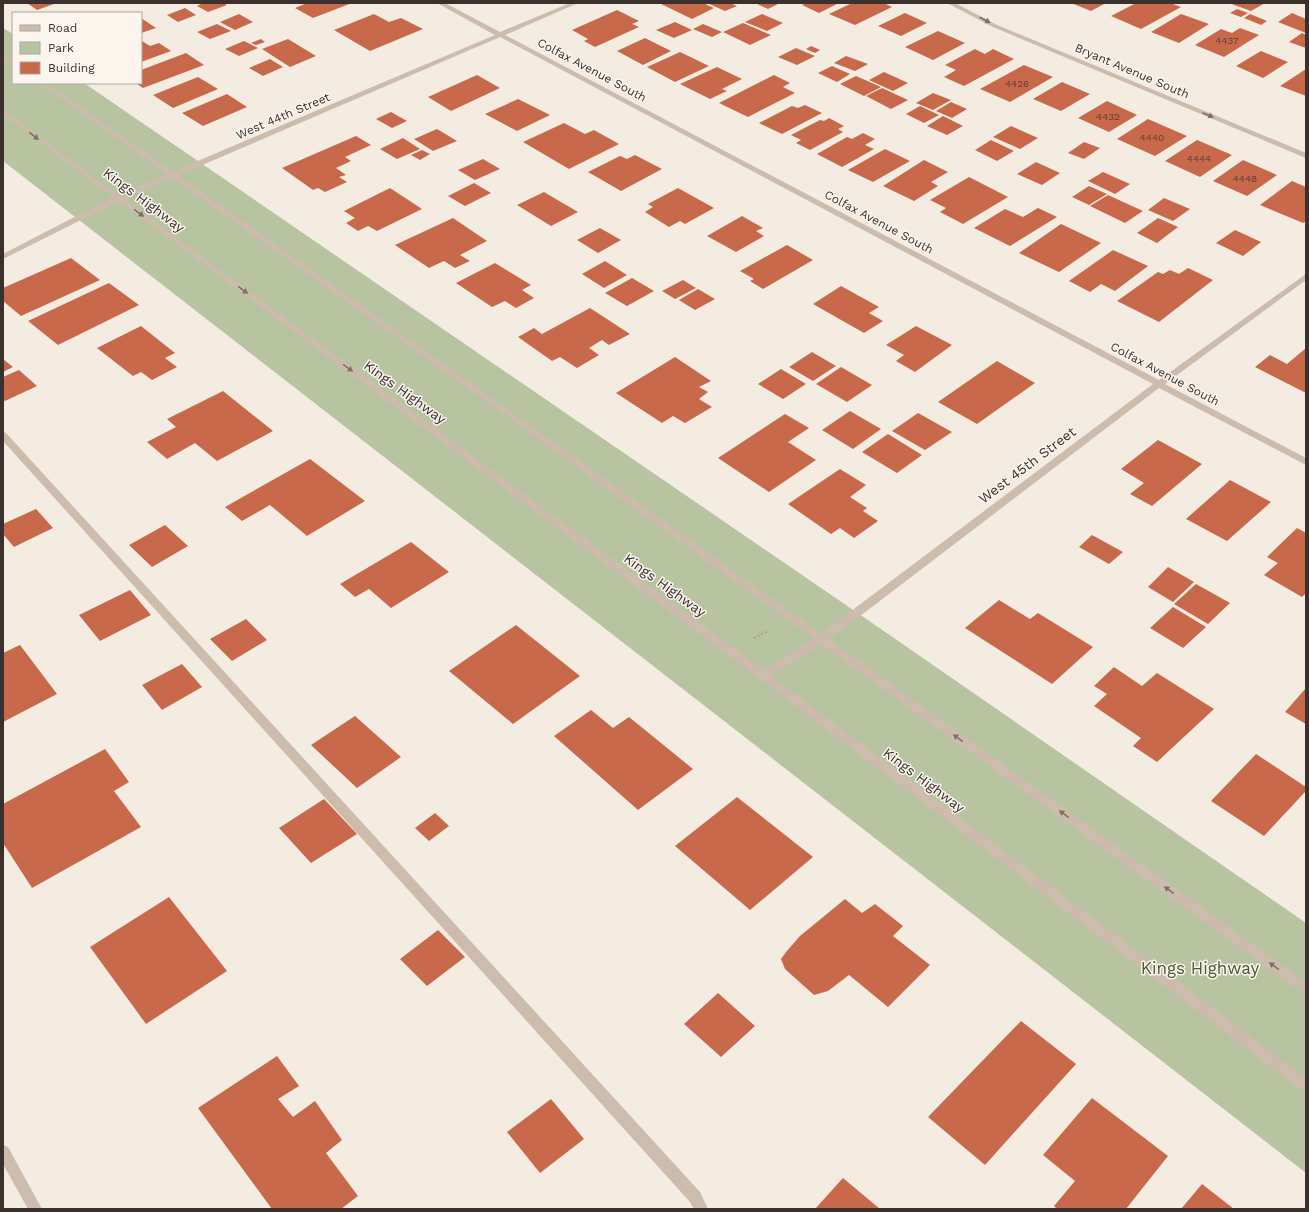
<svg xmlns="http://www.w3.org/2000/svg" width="1309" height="1212" font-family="'Work Sans',sans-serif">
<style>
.green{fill:#b8c4a0}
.building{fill:#c8694b}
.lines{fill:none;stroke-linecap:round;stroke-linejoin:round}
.path{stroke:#b9a596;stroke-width:2.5;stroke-dasharray:2 2;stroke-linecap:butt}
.service{fill:#cdbbac;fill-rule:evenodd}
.minor{fill:#cdbbac;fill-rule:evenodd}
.tertiary{fill:#cdbbac;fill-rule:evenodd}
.oneway{fill:#7d6f65}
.labels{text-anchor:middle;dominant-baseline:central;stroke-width:3;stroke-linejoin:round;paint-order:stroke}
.far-number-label{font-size:10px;fill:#5e3e33}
.far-street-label{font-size:12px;fill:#3b302b;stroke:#fbf5ee}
.street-label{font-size:14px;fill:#3b302b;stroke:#fbf5ee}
.near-park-label{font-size:17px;fill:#4a5a2e;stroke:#fbf5ee}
</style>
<rect width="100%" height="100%" fill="#f4ebe1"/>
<path class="green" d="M3 28 13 34V83H84L875 625 1306 923V1173L3 161Z"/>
<path class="building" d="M27 3H57L37 10Z
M203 3H223L227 5 208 12 197 6Z
M307 3H352L313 18 295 8Z
M659 3H703L714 8 692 19Z
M707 3H730L737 6 725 11Z
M755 3H780L768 9Z
M807 3H839L819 13 802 5Z
M852 3H884L892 7 855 25 829 14Z
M1071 3H1106L1091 11Z
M1136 3H1170L1181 7 1141 29 1111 16Z
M1229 3H1265L1251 11Z
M185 8 196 15 178 22 167 15Z
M1237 9 1248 13 1241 17 1230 13Z
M617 10 639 21 632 24 639 27 595 47 584 41 588 39 572 30Z
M905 13 927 23 901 36 878 26Z
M1292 13 1306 19V33L1278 22Z
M239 14 253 22 235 30 220 22Z
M374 14 389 22 401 18 423 29 370 51 334 30Z
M762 14 783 23 767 31 745 22Z
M1181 14 1209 24 1179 43 1151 32Z
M1250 14 1267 21 1261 25 1244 18Z
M141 18 156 28 141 33Z
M675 22 692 30 674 38 656 30Z
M743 23 771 35 750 45 723 32Z
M217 24 231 31 210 39 197 32Z
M703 24 722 32 712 37 693 29Z
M1240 28 1259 35 1224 57 1195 45 1221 29 1232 33Z
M938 31 965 43 933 60 905 47Z
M1302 33 1306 35V48L1289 42Z
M645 38 671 51 643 65 617 51Z
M261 39 265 42 256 45 251 43Z
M288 39 316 56 290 67 262 49Z
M142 41 150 46 159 43 171 51 141 62V42Z
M244 41 258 48 239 56 225 49Z
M811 46 820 50 815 53 806 49Z
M796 48 815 56 797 65 778 57Z
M975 49 985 54 993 49 1014 59 964 86 944 77 956 70 945 65Z
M1261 51 1288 62 1263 78 1236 66Z
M680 52 709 66 675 82 647 67Z
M186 53 204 65 143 88 136 83H141V70Z
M846 56 868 64 855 71 834 63Z
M270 59 283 67 263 76 249 68Z
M1024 65 1053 77 1010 102 980 89Z
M832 66 850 74 837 82 818 73Z
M717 67 742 79 722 89 727 91 710 99 680 84Z
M1306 69V96L1280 86Z
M884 72 908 83 893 91 869 80Z
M477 75 500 88 451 111 428 97Z
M774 75 790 83 783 87 795 93 748 117 719 103Z
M856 76 881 87 864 96 840 84Z
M198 77 218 89 173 108 153 95Z
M1062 82 1090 94 1061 111 1033 99Z
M882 88 908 100 891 109 866 96Z
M933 93 951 100 933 110 916 103Z
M227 94 247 107 203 126 182 113Z
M518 99 550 115 517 131 485 114Z
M1107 101 1137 115 1109 132 1078 118Z
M951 102 967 109 952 118 936 111Z
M805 105 822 113 782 134 759 123 792 106 798 108Z
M920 106 939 115 924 123 906 114Z
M391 112 407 121 392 128 376 119Z
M943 116 963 126 947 135 927 126Z
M829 118 844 126 838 129 843 132 810 150 796 143 801 140 791 135 820 120 824 121Z
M1148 119 1187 136 1155 156 1117 139Z
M564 123 585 134 594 130 619 144 569 169 523 142Z
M1011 126 1038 138 1020 149 993 137Z
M437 129 457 141 433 151 414 139Z
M863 133 875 139 865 145 874 149 842 167 817 154 847 137 852 139Z
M356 136 371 145 345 157 351 161 336 168 346 175 339 177 347 182 325 192 318 188 313 190 282 168Z
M403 138 420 149 397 159 380 149Z
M991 140 1014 151 997 161 975 150Z
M1197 140 1232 155 1200 177 1165 161Z
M1084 142 1100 148 1084 159 1068 153Z
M885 149 910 161 873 182 848 170Z
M422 150 430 154 420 160 411 155Z
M635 155 662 169 621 191 588 172 620 156 627 159Z
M483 159 500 169 475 180 458 170Z
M924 160 948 172 931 182 938 186 914 201 883 186Z
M1243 160 1277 175 1247 196 1213 181Z
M1036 162 1060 173 1042 185 1017 174Z
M1103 172 1130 184 1115 194 1088 181Z
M969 177 1008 197 963 224 940 212 946 208 930 200Z
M1292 181 1306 187V221L1303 223 1260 205Z
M474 183 491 193 465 206 448 196Z
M1089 186 1107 194 1089 205 1072 197Z
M390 188 422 209 377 231 368 226 358 231 346 223 355 218 344 211Z
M678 188 714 208 685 224 680 221 669 227 645 212 653 207 648 204Z
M544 192 578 212 551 226 517 205Z
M1108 195 1143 211 1125 223 1090 206Z
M1164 198 1190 209 1173 221 1148 210Z
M1038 208 1057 217 1010 246 974 228 1005 209 1023 217Z
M742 216 763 228 756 231 764 236 736 252 707 236Z
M453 218 487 241 460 255 470 261 455 268 444 261 429 268 395 245Z
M1158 218 1178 227 1157 243 1137 233Z
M1061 224 1101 243 1059 272 1019 253Z
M600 228 621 240 598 253 577 240Z
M1235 230 1261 242 1243 256 1216 243Z
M787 245 813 260 763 289 750 281 754 279 740 271Z
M1113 250 1148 266 1115 291 1101 284 1090 292 1069 281Z
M71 258 100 280 21 316 3 301V288Z
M605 261 627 275 604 288 582 274Z
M495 263 531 285 522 290 534 298 516 308 505 301 492 307 456 283Z
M1188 268 1213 280 1159 322 1117 301 1158 272 1163 274 1170 270 1179 274Z
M632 278 654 291 627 306 605 293Z
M683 280 696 288 675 299 662 291Z
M109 283 139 305 58 345 28 321Z
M841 286 879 307 869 313 883 321 864 333 813 304Z
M698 289 715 299 695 310 679 300Z
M590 308 630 334 609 345 602 340 589 348 599 355 577 368 560 357 552 361 518 337 534 328 542 334Z
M141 326 175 353 165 358 177 367 152 380 141 372 133 376 97 348Z
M916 326 952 345 915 372 896 361 904 355 886 345Z
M1306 348V393L1255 367 1270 355 1287 364Z
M812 352 836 366 813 381 789 367Z
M675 357 711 381 699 387 708 392 699 399 712 407 685 423 673 416 662 423 616 393Z
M3 359 13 367 3 372Z
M997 361 1035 383 977 424 938 402Z
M841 367 872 385 847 402 816 384Z
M781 369 806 384 783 399 758 384Z
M19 370 37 386 5 401 3 400V377Z
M223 391 273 431 217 461 195 443 167 459 147 442 176 427 167 419Z
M850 411 881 429 853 449 822 430Z
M918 413 952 432 925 450 892 431Z
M785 414 809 428 788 442 816 460 769 492 718 458Z
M888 434 922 455 897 473 862 452Z
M1158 440 1202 464 1152 506 1130 494 1144 483 1121 469Z
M310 459 365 501 307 536 270 505 242 521 225 507Z
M840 469 866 485 850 497 867 508 863 511 878 521 854 538 840 528 831 534 788 504Z
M1230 480 1271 502 1227 541 1186 519Z
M36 509 53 528 14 547 3 534V524Z
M165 525 188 546 152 567 129 545Z
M1297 528 1306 533V593L1302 597 1264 575 1278 563 1267 557Z
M1092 535 1123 552 1109 564 1079 547Z
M411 542 449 572 391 608 369 589 355 597 340 584Z
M1168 567 1194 582 1173 602 1148 587Z
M1196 584 1230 603 1208 624 1174 604Z
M130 590 151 615 100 641 79 615Z
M999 600 1030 619 1038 613 1093 647 1052 684 965 628Z
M1173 607 1206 627 1183 648 1150 628Z
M246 619 267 640 232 661 210 639Z
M516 625 580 676 513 724 449 671Z
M20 645 57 694 3 722V653Z
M182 664 202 687 162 710 142 685Z
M1114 667 1142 686 1157 673 1214 709 1157 762 1133 746 1141 738 1094 706 1107 694 1094 686Z
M1306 688V724L1285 712Z
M591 710 613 728 629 717 693 769 638 810 554 736Z
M355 716 401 757 357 788 311 745Z
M105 749 129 782 114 791 141 827 32 888 3 843V804Z
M1256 754 1306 787V791L1264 836 1211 801Z
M737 797 813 857 750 910 675 846Z
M324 799 357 834 311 863 279 828Z
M435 813 449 826 429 841 415 828Z
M169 897 227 971 146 1024 90 947Z
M845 899 862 913 875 904 903 926 893 936 930 965 888 1007 849 975 828 991 814 995 785 969 781 959 786 952 800 936Z
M438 930 465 957 427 986 400 959Z
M718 993 755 1026 721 1057 684 1024Z
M1021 1021 1076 1064 985 1165 928 1117Z
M277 1056 299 1086 278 1099 293 1117 315 1101 342 1140 326 1153 358 1196 341 1209H272L198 1108Z
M1092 1098 1168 1156 1126 1209H1057L1054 1206 1075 1181 1043 1155Z
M551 1099 584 1139 540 1173 507 1132Z
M843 1178 880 1209H815Z
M1202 1184 1234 1209H1181Z"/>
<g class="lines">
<path class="path" d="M754 638 768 631"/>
<path class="service" d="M3 432 6 433 700 1192 708 1209H694L690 1202 3 441Z"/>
<path class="minor" d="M437 3H445L500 32 570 3H578L505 35 1159 380 1306 274V280L1165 384 1306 458V465L1159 388 826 642 764 680 760 679 759 676 760 673 818 636 1153 384 500 37 121 200 3 259V254L115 196 495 35Z
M947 3H955L997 25 1306 153V158L993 27Z
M3 1145 8 1147 42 1209H28L3 1164Z"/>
<path class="tertiary" d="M3 54 13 60V65L3 59Z
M39 83H47C469 379 887 681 1306 982V994L1302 993 515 422Z
M3 110 768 673 1306 1078V1092L1301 1090 760 679 3 115Z"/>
</g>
<defs><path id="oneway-solid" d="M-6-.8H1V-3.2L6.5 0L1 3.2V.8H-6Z"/></defs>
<g class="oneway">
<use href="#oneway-solid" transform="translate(985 20) rotate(28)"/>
<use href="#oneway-solid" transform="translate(1208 115) rotate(23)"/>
<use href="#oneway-solid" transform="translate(34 136) rotate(37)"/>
<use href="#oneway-solid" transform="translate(139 213) rotate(36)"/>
<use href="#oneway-solid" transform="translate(243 290) rotate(36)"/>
<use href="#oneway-solid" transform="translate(348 368) rotate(36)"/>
<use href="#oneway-solid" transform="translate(958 738) rotate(-144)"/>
<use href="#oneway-solid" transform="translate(1064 814) rotate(-144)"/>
<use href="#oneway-solid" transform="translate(1169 890) rotate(-144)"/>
<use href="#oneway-solid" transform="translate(1274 966) rotate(-144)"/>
</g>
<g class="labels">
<g class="far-number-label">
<text x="1227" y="40">4437</text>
<text x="1017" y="83">4426</text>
<text x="1108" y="116">4432</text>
<text x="1152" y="137">4440</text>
<text x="1199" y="158">4444</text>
<text x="1245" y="178">4448</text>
</g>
<g class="far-street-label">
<text transform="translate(592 70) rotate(28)">Colfax Avenue South</text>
<text transform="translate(1132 71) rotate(23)">Bryant Avenue South</text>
<text transform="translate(283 116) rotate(-23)">West 44th Street</text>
<text transform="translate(879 222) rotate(28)">Colfax Avenue South</text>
<text transform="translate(1165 374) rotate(28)">Colfax Avenue South</text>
</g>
<g class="street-label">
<text transform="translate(144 200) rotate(37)">Kings Highway</text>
<text transform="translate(405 392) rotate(36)">Kings Highway</text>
<text transform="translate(1027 465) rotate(-37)">West 45th Street</text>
<text transform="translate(665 585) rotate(36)">Kings Highway</text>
<text transform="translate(924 780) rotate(37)">Kings Highway</text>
</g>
<g class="near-park-label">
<text x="1200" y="968">Kings Highway</text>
</g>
</g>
<rect width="1309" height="1212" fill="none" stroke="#3b302b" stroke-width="8"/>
<rect x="12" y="12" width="130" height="72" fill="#fbf5ee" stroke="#aea6a0"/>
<rect x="20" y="25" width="20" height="6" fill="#cdbbac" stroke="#aea6a0"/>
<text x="48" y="32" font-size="12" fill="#3b302b">Road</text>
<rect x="20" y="42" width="20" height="12" fill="#b8c4a0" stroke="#aea6a0"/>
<text x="48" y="52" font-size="12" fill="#3b302b">Park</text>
<rect x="20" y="62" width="20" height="12" fill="#c8694b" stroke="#aea6a0"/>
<text x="48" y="72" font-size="12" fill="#3b302b">Building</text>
</svg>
